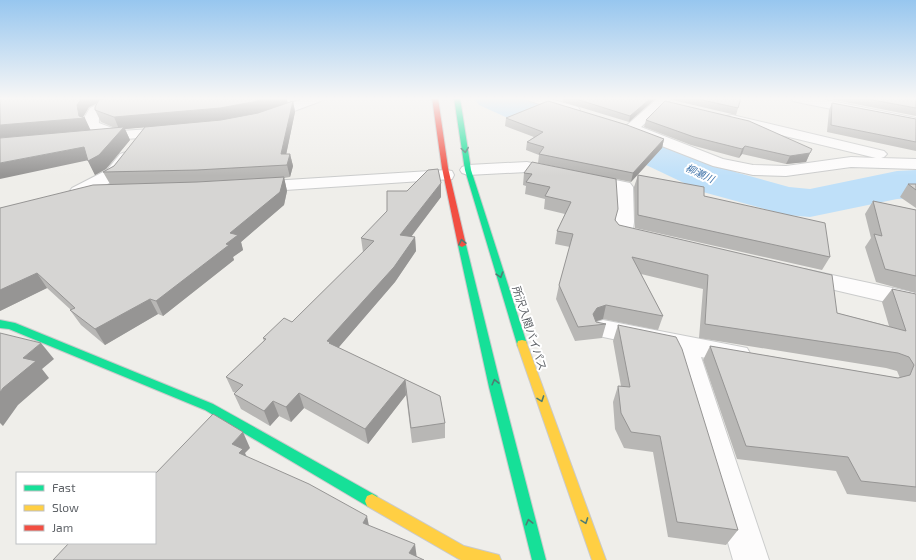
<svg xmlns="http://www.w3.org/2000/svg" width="916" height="560" font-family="'Exo 2','Noto Sans JP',sans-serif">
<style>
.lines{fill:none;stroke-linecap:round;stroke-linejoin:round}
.river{fill:#bfe0f9;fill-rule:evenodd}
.street-casing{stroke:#cbcccc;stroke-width:2}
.fast-casing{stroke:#cacacb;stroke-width:2}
.slow-casing{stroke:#cacacb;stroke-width:2}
.jam-casing{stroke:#cacacb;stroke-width:2}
.street{fill:#fdfcfc;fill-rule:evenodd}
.fast{fill:#16e098;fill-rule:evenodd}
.slow{fill:#ffcf43;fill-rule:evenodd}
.jam{fill:#f24e42;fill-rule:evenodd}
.wall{fill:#b8b7b5;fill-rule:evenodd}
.shaded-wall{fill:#969594}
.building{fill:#d6d5d3;stroke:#969594}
.oneway{stroke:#507c72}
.labels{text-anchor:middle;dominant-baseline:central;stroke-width:4;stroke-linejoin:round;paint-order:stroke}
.far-water-label{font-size:10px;font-style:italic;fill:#4174aa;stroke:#fff}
.street-label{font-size:11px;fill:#5f6368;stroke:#fff}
</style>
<rect width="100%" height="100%" fill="#efeeea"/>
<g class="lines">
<path class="river" d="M474 98H521L674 146 735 172 789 187 810 189 897 171 916 170V198L897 199 810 217 787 215 703 192 644 164 567 136 512 120 479 105Z"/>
<defs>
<path id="street" d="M111 98H127L125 101C116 105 97 110 99 123L120 131 168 128 173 129 175 132 173 135 168 136 97 141 92 140 90 137 92 134 98 133 87 128 84 118 90 108Z
M305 98H323L321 101 270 120H260L258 117 260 114Z
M528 98H547L578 107 580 110 578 113 573 114 530 101Z
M658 98H672L641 127 723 159 753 165 786 166 851 157 876 158 727 122 725 119 727 116 732 115 884 151 887 154 884 157 881 158 916 159V169L851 167 786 176 753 175 713 166 626 132 624 129 626 126Z
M791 98H816L916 118V126L797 102 793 101Z
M126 152 132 154 134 157 119 178 84 196 78 197 72 196 69 192 72 188 107 170 120 154Z
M527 162 630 183 633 187 634 222 633 230 651 234 654 238 651 242 644 244 616 237 613 233 616 222 615 190 527 172 468 175 462 173 460 170 462 167 468 165Z
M446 170 452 171 454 175 452 179 255 192 249 191 246 187 249 183 255 182Z
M804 269 916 293V309L796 281 793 276 796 271Z
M603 320 747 348 751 355 747 362 738 365 701 357 769 560H733L673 352 594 335 591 329 594 323Z"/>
<path id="fast" d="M454 98H460L471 170 527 344 526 347H518L517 344 465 170Z
M459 243H462L466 245 501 387 546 560H532L489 387 458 245Z
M0 320 15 323 213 404 377 496 379 501 377 506 372 508 367 506 205 410 9 329 0 328Z"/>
<path id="slow" d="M522 340 526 341 527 344 606 560H592L517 344 518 341Z
M372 494 464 546 499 555 501 560H461L457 558 367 506 365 501 367 496Z"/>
<path id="jam" d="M432 98H438L448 168 466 245 462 247 458 245 442 168Z"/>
</defs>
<use href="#street" class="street-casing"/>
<use href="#fast" class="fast-casing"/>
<use href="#slow" class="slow-casing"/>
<use href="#jam" class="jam-casing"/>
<use href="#street" class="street"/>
<use href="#fast" class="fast"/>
<use href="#slow" class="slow"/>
<use href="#jam" class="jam"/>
</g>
<path class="wall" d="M0 98H286L288 103 293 101 295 112 286 154H290L293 166 290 177 284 178 287 191 284 205 241 242 243 250 233 257 234 260 163 316 158 314 105 345 81 325 70 310H71L47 288 0 311V208L110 184 103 172 114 166 145 127 125 129 130 140 106 169 95 175 88 161ZM98 103 95 110 101 122 115 128 90 130 83 117 89 107Z
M560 98H656L629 122 563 102V99Z
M673 98H741L736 115 672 100Z
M830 98H916V116L830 99Z
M832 103 916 119V151L827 132 829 110Z
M506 118 664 139 662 148 631 182 616 179 615 220 619 225 837 313 889 326 882 302 892 289 916 294V502L847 494 836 471 737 459 703 360 710 346 898 378H900L897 371 886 368 699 338 703 289 641 274 663 316 658 330 603 319 596 321V322L606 324 602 338 575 341 556 299 559 285 570 247 555 244 557 231 565 214 544 209 545 199 525 194 526 186 523 185 524 173 614 179 538 163 539 155 526 150 527 142 534 137 505 126Z
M646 120 810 153 806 162 786 164 742 154 739 158 691 145 644 127Z
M638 175 830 257 822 270 635 228 634 187Z
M441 183V197L411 236 415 237 416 251 395 282 338 348 440 396 445 423V438L412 443 406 395 368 444 304 408 291 422 279 416 270 426 241 409 234 394 236 393 233 392 226 377 264 341 263 338 292 322 363 252 361 238Z
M908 184H916V208L900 197Z
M873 201 916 210V293L876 282 865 247 871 238 865 214Z
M618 325 738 530 726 545 668 537 653 452 624 448 615 429 613 402 618 386H621L613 341Z"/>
<path class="shaded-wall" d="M82 98H108L89 107 83 117 85 118 91 131 0 138V125L79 116 77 105Z
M266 98H286L288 103 257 115 224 121 125 129 130 140 106 169 95 175 88 161 89 160 0 179V163L84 147 119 129 114 117Z
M651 98H656L629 122 630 116Z
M293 101 295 112 284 165 281 154Z
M664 139 662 148 631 182 633 173Z
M745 146 742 154 739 158 742 149Z
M810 153 806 162 786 164 790 156Z
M290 154 293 166 290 177 287 165Z
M284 177 287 191 284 205 241 242 243 250 233 257 234 260 163 316 156 301 226 244 230 233Z
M441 183V197L402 249 400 235Z
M415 237 416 251 395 282 333 354 327 341Z
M37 273 47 288 0 311V290Z
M150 299 158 314 105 345 95 329Z
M606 305 603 319 594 322 593 314 597 308Z
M41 343 54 359 42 369 49 378 18 405 3 426 0 423V392L23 358Z
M405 380 406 395 368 444 365 429Z
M299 393 304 408 291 422 286 407Z
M273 401 279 416 270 426 264 411Z
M243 432 250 448 245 453 251 465 247 469 232 444Z
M367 516 370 531 363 523Z
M415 544 417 559 409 553Z"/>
<path class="building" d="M0 98H82L77 105 79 116 85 118 0 125Z
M105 98H266L253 102 220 108 114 117 95 110V107L99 100Z
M573 98H651L630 116Z
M693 98H741L738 108Z
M862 98H916V108Z
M293 101 281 154H290L287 165 197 170 103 172 114 166 145 127 221 120 258 113Z
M548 101 627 125 664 139 633 173 539 154 544 147 527 142 543 132 506 118Z
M665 101 749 121 812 149 810 153 790 156 745 146 742 149 694 137 646 120Z
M832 103 916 119V142L831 125Z
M124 127 99 155 88 161 84 147 0 163V138Z
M532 162 616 179 618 209 615 220 619 225 832 275 837 313 906 331 892 289 916 294V487L861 481 848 457 746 446 710 346 898 378 910 375 914 365 909 357 898 353 705 324 708 275 632 257 663 316 606 305 597 308 593 314 596 322 606 324 578 327 559 285 573 234 557 231 571 202 545 196 550 187 526 182 532 174 524 173Z
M438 169 441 183 400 235 415 237 394 267 327 341 330 342 329 343 440 396 445 423 411 428 405 380 365 429 299 393 286 407 273 401 264 411 234 394 243 385 226 377 266 339 263 338 284 318 292 322 374 241 361 238 387 211V191H407L428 170Z
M638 175 704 187V196L825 223 830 257 638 215Z
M284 177 280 192 230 233 238 235 226 244 229 245 156 301 150 299 95 329 70 310 75 308 37 273 0 290V208L93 185 197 182Z
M908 184H916V190Z
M873 201 916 210V276L885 269 874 234 882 236Z
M618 325 676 337 682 349 738 530 677 522 660 436 631 432 621 413 618 386 630 387Z
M0 333 41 343 23 358 36 361 3 388 0 392Z
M213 414 243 432 232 444 243 449 239 453 309 484 367 516 363 523 415 544 409 553 424 560H53L69 543H155V474Z"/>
<defs><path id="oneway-chevron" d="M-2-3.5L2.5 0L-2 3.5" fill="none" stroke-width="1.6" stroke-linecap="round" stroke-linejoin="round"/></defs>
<g class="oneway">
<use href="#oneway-chevron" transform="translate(465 150) rotate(82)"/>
<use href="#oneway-chevron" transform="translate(462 242) rotate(-103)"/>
<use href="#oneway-chevron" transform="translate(500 275) rotate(73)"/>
<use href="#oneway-chevron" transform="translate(495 382) rotate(-104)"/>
<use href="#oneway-chevron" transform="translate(541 399) rotate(70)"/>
<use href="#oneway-chevron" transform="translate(585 521) rotate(70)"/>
<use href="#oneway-chevron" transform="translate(529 522) rotate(-104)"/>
</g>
<linearGradient id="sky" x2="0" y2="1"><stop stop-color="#97c6ef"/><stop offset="0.56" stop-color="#f8f7f6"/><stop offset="1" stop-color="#f8f7f6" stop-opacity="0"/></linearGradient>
<rect width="916" height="176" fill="url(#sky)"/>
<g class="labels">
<g class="far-water-label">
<text transform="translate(700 173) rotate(25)">柳瀬川</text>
</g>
<g class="street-label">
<text transform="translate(530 328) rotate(72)">所沢入間バイパス</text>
</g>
</g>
<rect x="16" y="472" width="140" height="72" fill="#ffffff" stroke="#bfc1c3"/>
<rect x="24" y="485" width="20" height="6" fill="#16e098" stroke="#bfc1c3"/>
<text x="52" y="492" font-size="12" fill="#5f6368">Fast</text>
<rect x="24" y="505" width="20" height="6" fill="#ffcf43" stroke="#bfc1c3"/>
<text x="52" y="512" font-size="12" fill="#5f6368">Slow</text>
<rect x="24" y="525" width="20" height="6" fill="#f24e42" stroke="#bfc1c3"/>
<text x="52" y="532" font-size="12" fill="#5f6368">Jam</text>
</svg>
